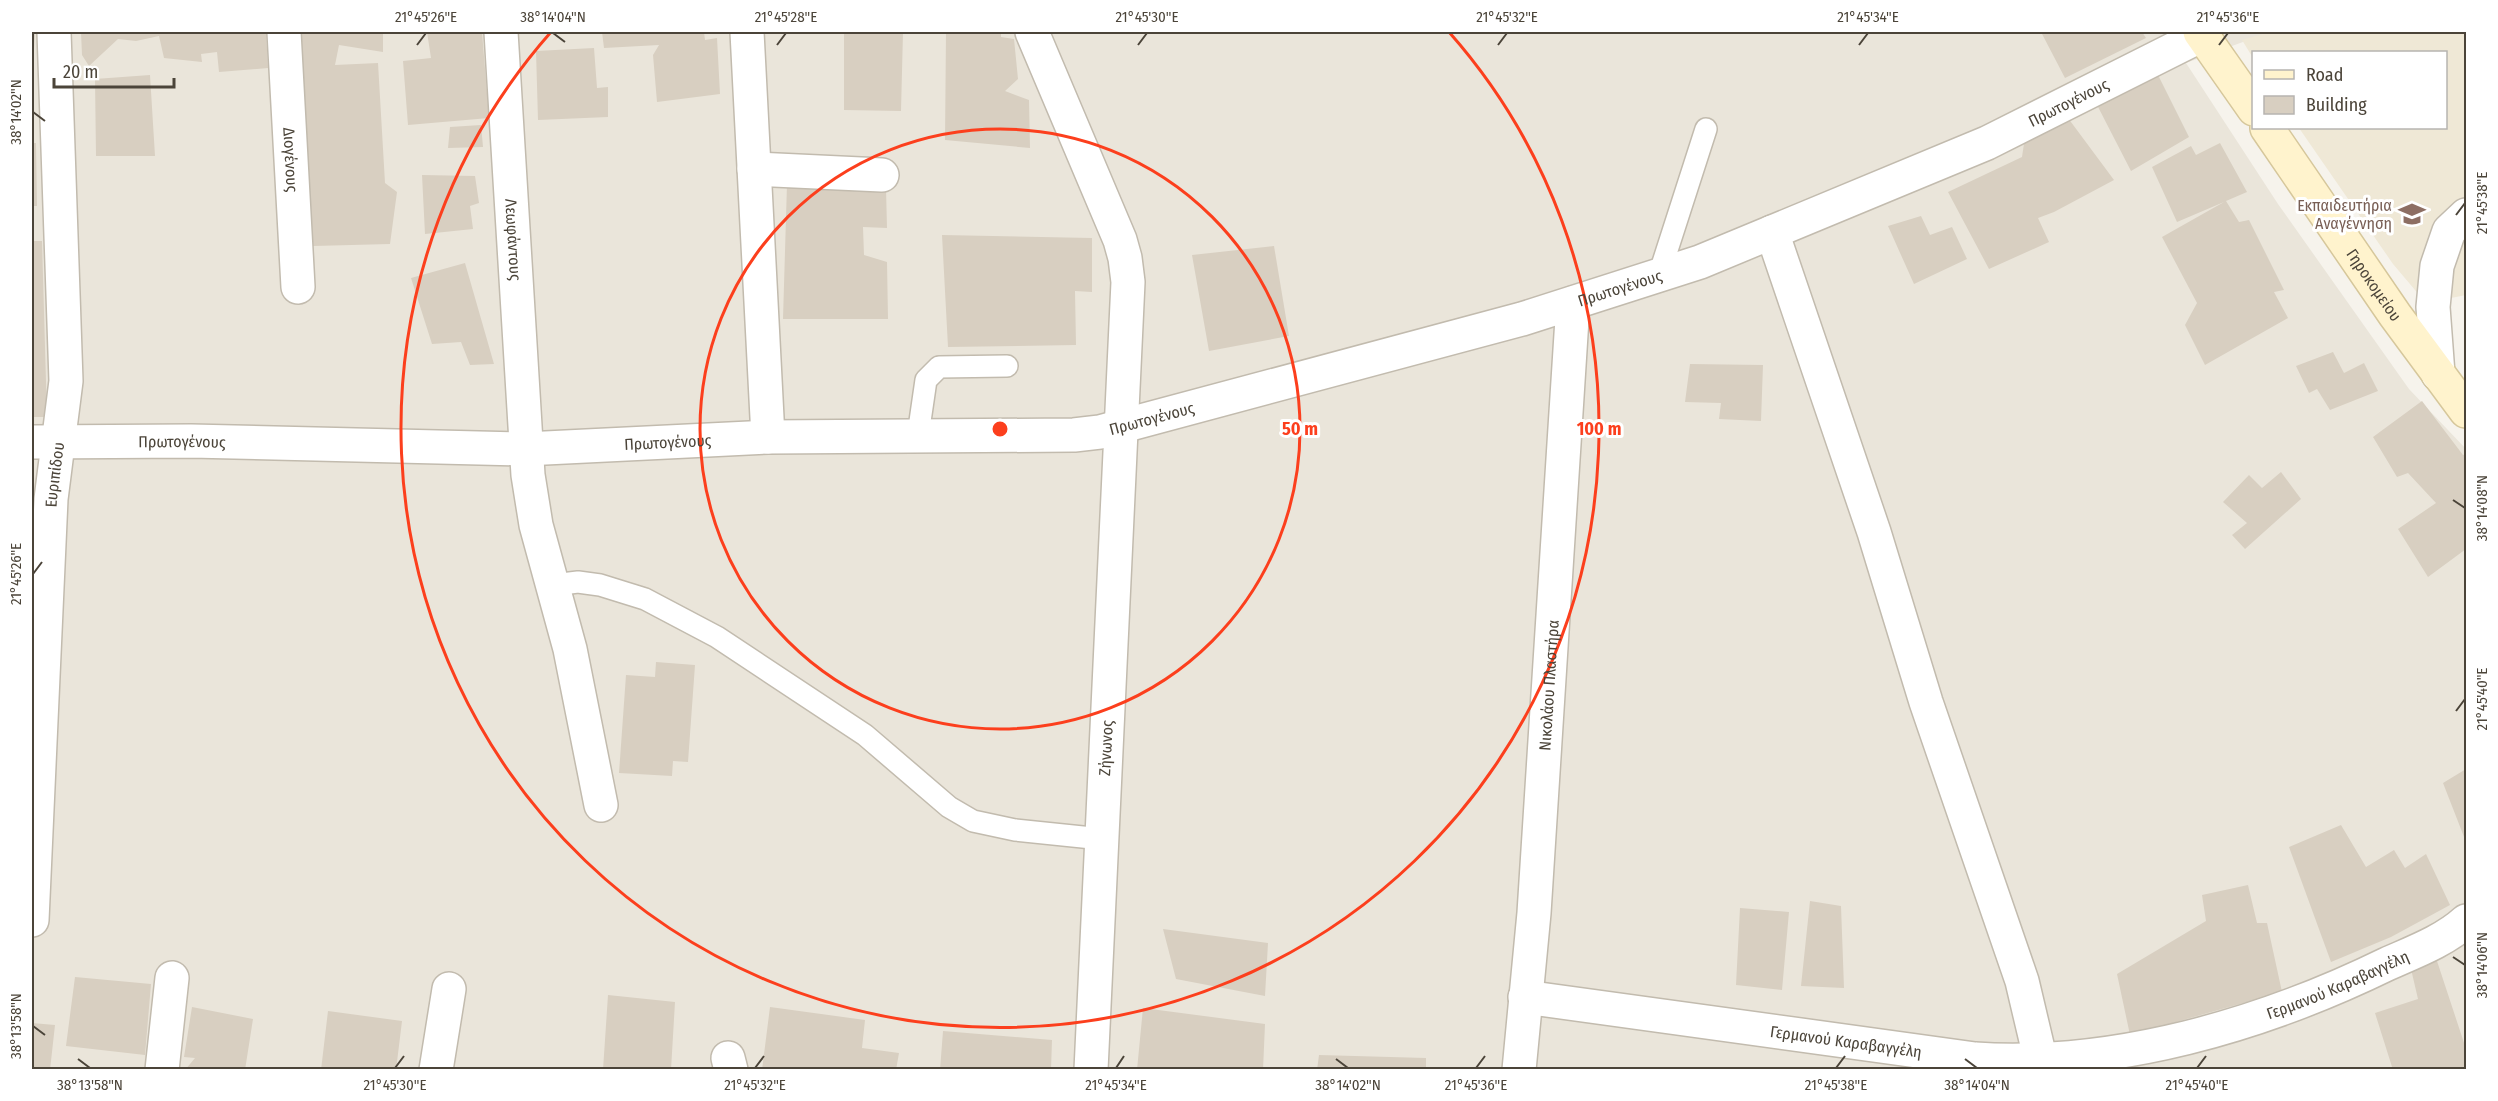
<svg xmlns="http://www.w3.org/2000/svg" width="2498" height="1101" font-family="'Fira Sans Condensed',sans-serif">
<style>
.residential{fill:#eae5da}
.education{fill:#efe8d6}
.building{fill:#d8cfc1}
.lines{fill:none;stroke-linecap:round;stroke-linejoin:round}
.lane-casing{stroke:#c2bbae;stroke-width:24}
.street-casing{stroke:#c2bbae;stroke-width:36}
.secondary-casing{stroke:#d6c79b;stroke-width:36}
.lane{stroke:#fff;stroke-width:21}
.street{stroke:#fff;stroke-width:33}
.secondary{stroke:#fff3cd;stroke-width:33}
.ticks{fill:none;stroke:#4b4439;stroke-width:2}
.ring{fill:none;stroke:#fc3f1d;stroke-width:3}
.labels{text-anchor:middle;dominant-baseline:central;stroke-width:6;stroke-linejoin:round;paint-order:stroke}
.street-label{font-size:16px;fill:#4b4439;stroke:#fff}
.education-label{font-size:16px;fill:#785e54;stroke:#fff;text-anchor:end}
.centre{fill:#fc3f1d;stroke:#fff;stroke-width:3}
.ring-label{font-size:18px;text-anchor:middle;font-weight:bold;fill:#fc3f1d;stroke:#fff;stroke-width:6;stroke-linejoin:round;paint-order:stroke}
.neatline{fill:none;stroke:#4b4439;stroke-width:2}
.ticks-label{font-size:15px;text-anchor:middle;fill:#4b4439}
</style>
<rect width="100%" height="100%" fill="#f6f3ec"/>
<path class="residential" d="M32 32H2270L2186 63 2278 204 2409 389 2466 449V1069H32Z"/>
<path class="education" d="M2270 32H2466V295L2426 303 2393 264 2299 128H2446V52H2254L2253 58 2242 40Z"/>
<path class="building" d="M32 32H35L33 66H32Z
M81 32H266L268 68 219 72 217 52 201 54 202 62 164 58 159 36 136 41 118 39 89 66 82 55Z
M301 32H383V52L339 45 335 65 378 63 385 183 397 192 390 244 313 246Z
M427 32H482L489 118 408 125 403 61 431 58Z
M602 32H704L705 40 717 38 720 94 657 102 653 55 659 45 604 48Z
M844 32H903L901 111 844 110Z
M946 32H1001V37L1014 39 1018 79 1005 91 1029 100 1030 148 945 140Z
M2041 32H2142L2146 38 2065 78Z
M594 48 597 88 608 87V117L538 120 536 51Z
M2157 73 2189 137 2131 171 2096 103Z
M150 75 155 156H96L95 79Z
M2068 118 2114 180 2054 212 2038 218 2049 242 1989 269 1948 192 2022 157 2025 137Z
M481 125 483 147 448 148 450 127Z
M32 143H36L37 206H32Z
M2220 143 2247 192 2226 201 2239 222 2249 220 2284 290 2274 292 2288 318 2205 365 2185 325 2197 303 2162 237 2224 202 2177 222 2152 167 2191 146 2196 155Z
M422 175 475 176 479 203 470 206 473 229 425 234Z
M787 184 886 188 887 228 863 227 864 255 887 262 888 319H783Z
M1921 216 1930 235 1952 227 1967 259 1914 284 1888 226Z
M942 235 1092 238V292L1075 291 1076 345 948 347Z
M32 241H42L47 417H32Z
M1274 246 1289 336 1209 351 1192 255Z
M465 263 494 364 470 365 461 342 432 344 411 278Z
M2333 352 2344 373 2364 363 2378 391 2330 410 2317 389 2309 393 2296 366Z
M1690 364 1763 365 1761 421 1719 419 1721 403 1685 402Z
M2422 401 2463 455 2466 454V549L2428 577 2398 529 2436 503 2408 473 2397 477 2373 437Z
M2281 472 2301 499 2245 549 2232 535 2247 523 2223 502 2249 475 2262 488Z
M656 662 695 665 688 762 673 761 672 776 619 773 626 675 655 677Z
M2466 769V842L2443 783Z
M2341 825 2366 867 2394 850 2405 868 2426 854 2450 905 2391 937 2331 962 2289 847Z
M2248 885 2257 923H2267L2282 992 2130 1035 2117 974 2206 921 2202 895Z
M1810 901 1841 906 1844 988 1801 986Z
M1740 908 1789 912 1782 990 1736 985Z
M1163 929 1268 943 1265 996 1176 979Z
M2437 961 2466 1049V1070H2393L2375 1013 2418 999 2411 969Z
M75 977 151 984 145 1055 66 1046Z
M608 995 675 1002 671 1070H603Z
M192 1007 253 1019 245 1070H185L195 1058 184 1057Z
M770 1007 865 1020 862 1048 899 1053 896 1070H762Z
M1143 1008 1265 1024 1263 1070H1137Z
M328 1011 402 1021 396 1070H321Z
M32 1023 55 1025 50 1070H32Z
M943 1031 1052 1040 1051 1070H940Z
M1319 1055 1426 1058V1070H1317Z"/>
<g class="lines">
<defs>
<path id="lane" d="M1659 275 1706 129
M918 435 926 380 939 367 1007 366
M553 585 578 582 600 585 645 599 717 637 865 735 949 807 973 821 1015 830 1102 839"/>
<g id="street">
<path id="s1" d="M284 32 298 287"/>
<path id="s2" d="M501 32 528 475 536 525 570 649 601 805"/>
<path d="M747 32 768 437"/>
<path d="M1032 32 1120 240 1125 258 1128 282 1091 1070"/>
<path d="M754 169 882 175"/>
<path d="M1772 232 1874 532 1926 702 2022 981 2043 1070"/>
<path d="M2438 374 2433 307 2437 266 2449 231 2466 215"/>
<path id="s3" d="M32 442 191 441 525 449 768 437 1074 435 1100 432 1522 319 1700 262 1987 143 2202 35"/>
<path id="s4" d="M32 920 51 499 66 381 54 32"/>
<path id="s5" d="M1525 997 1975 1059C2115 1068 2262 1025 2387 964 2414 952 2444 941 2466 921"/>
<path d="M728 1058 731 1070"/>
<path d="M162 1070 172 978"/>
<path d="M436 1070 449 989"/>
<path id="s6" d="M1519 1070 1534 913 1573 303"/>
</g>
<g id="secondary">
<path d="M2200 32 2254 109"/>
<path id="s7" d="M2267 128 2395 315 2466 411"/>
</g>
</defs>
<use href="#lane" class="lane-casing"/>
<use href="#street" class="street-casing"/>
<use href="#secondary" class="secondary-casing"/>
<use href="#lane" class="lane"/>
<use href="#street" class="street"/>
<use href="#secondary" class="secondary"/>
</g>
<path class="ticks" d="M553 33 565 42M417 45 426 33M777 45 786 33M1138 45 1147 33M1498 45 1507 33M1859 45 1868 33M2219 45 2228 33M33 112 45 121M2456 215 2465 203M2453 500 2465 508M33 574 42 562M2456 711 2465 699M2453 957 2465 965M33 1026 45 1035M78 1059 90 1068M1336 1059 1348 1068M1965 1059 1977 1068M395 1068 404 1056M755 1068 764 1056M1116 1068 1124 1056M1476 1068 1485 1056M1836 1068 1845 1056M2197 1068 2206 1056"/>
<g class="ring">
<circle cx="1000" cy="429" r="300"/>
<path d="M1449 32A599 599 0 1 1 551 32"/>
</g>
<defs>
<symbol id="school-bare" viewBox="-9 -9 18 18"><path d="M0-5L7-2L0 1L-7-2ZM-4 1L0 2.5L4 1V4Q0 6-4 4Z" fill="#8d6e63" stroke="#fff" stroke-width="2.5" paint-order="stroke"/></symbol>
</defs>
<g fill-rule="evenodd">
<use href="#school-bare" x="2393" y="195" width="38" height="38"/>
</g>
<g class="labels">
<g class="street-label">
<text stroke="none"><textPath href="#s3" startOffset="2094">Πρωτογένους</textPath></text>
<text stroke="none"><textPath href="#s1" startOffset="128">Διογένους</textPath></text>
<text stroke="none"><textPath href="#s2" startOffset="208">Λεωφάντους</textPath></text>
<text stroke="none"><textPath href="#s7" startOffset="190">Γηροκομείου</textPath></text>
<text stroke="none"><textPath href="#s3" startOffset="1608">Πρωτογένους</textPath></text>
<text stroke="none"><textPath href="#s3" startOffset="1122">Πρωτογένους</textPath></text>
<text stroke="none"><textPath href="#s3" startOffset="150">Πρωτογένους</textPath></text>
<text stroke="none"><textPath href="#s3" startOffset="636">Πρωτογένους</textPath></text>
<text stroke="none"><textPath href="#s4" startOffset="446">Ευριπίδου</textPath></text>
<text stroke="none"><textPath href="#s6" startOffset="386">Νικολάου Πλαστήρα</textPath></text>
<text transform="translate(1106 748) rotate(-87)">Ζήνωνος</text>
<text stroke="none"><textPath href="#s5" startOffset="828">Γερμανού Καραβαγγέλη</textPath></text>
<text stroke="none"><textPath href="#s5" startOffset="324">Γερμανού Καραβαγγέλη</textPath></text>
</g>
<g class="education-label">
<text x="2392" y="205">Εκπαιδευτήρια<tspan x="2392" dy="18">Αναγέννηση</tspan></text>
</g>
</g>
<circle cx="1000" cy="429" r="9" class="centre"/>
<g class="ring-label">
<text x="1300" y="435">50 m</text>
<text x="1599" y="435">100 m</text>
</g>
<rect width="2498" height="1101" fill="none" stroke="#ffffff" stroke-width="66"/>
<rect x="2252" y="51" width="195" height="78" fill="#ffffff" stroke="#b7b4b0" stroke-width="1.5"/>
<rect x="2264" y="70" width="30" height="9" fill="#fff3cd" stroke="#b7b4b0" stroke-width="1.5"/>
<text x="2306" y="81" font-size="18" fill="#4b4439">Road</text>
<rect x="2264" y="96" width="30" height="18" fill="#d8cfc1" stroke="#b7b4b0" stroke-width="1.5"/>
<text x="2306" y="111" font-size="18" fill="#4b4439">Building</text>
<path d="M54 78v9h120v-9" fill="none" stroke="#4b4439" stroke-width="3"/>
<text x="63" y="78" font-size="18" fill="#4b4439" stroke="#ffffff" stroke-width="4.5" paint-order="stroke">20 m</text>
<rect x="33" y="33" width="2432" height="1035" class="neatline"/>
<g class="ticks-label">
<text x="426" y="22">21°45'26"E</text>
<text x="553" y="22">38°14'04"N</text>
<text x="786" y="22">21°45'28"E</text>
<text x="1147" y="22">21°45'30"E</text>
<text x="1507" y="22">21°45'32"E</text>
<text x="1868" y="22">21°45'34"E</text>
<text x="2228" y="22">21°45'36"E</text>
<text transform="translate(16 112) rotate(-90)" y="5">38°14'02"N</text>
<text transform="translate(2482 203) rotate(-90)" y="5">21°45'38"E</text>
<text transform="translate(2482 508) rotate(-90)" y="5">38°14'08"N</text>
<text transform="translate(16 574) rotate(-90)" y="5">21°45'26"E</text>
<text transform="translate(2482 699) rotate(-90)" y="5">21°45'40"E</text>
<text transform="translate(2482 965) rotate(-90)" y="5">38°14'06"N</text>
<text transform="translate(16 1026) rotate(-90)" y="5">38°13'58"N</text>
<text x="90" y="1090">38°13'58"N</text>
<text x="395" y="1090">21°45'30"E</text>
<text x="755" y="1090">21°45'32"E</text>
<text x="1116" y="1090">21°45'34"E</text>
<text x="1348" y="1090">38°14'02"N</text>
<text x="1476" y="1090">21°45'36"E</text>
<text x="1836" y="1090">21°45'38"E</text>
<text x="1977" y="1090">38°14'04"N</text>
<text x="2197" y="1090">21°45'40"E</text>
</g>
</svg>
